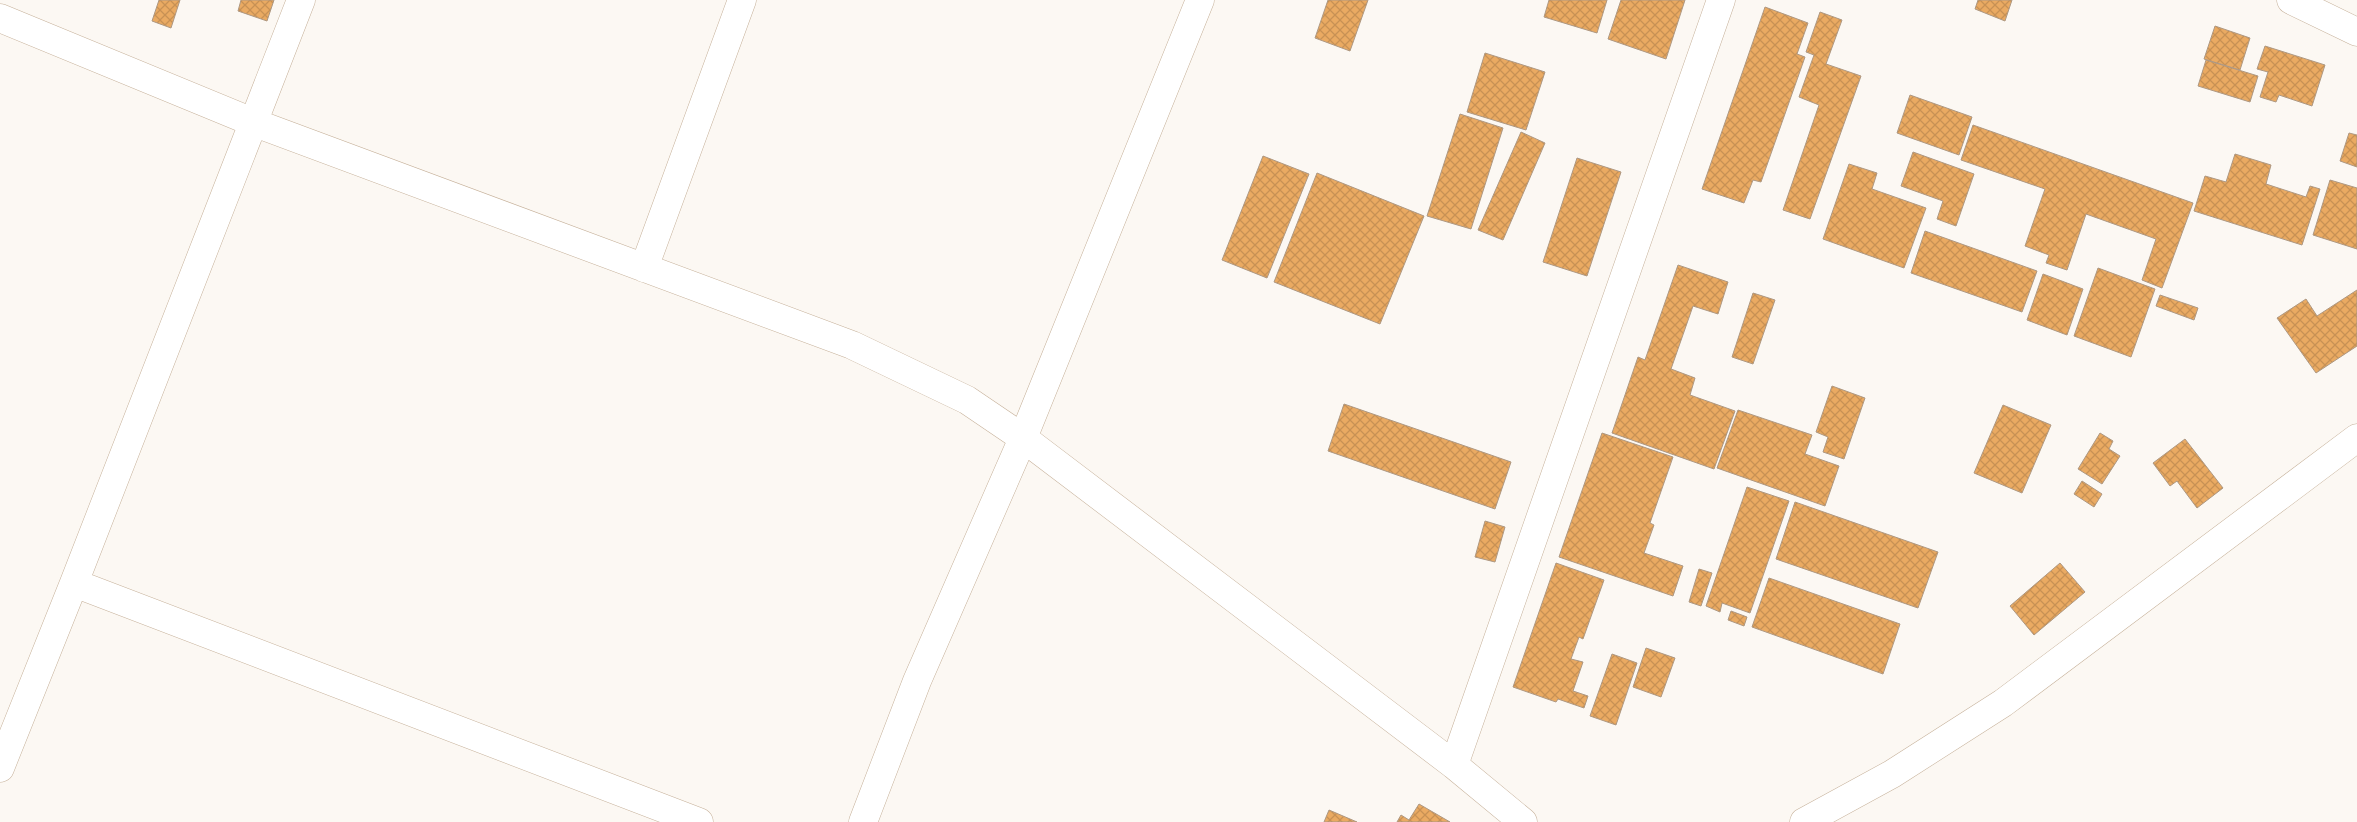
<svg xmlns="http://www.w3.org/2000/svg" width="2357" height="822" font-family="'Varela Round',sans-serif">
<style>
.building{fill:url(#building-cross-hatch);stroke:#ae9882}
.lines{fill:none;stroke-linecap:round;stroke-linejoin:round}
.minor-casing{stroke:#c6b19a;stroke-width:29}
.minor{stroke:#fff;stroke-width:28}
</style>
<defs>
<pattern id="building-cross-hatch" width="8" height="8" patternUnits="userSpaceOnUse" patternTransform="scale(1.25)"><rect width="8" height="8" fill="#eaaa62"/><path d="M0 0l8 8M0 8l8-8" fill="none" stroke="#c89154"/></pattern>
</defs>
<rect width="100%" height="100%" fill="#fcf8f3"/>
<path class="building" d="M159 0H180L171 28 152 21Z
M241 0H274L267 21 238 11Z
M1328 0H1368L1350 51 1315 38Z
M1549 0H1607L1597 33 1544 17Z
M1621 0H1685L1666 59 1608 39Z
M1978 0H2012L2005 21 1975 9Z
M1765 7 1808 23 1797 54 1805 57 1761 182 1753 180 1744 203 1702 189Z
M1820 12 1842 20 1826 64 1861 76 1810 219 1783 210 1819 105 1799 97 1814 55 1806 52Z
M2215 26 2250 38 2240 70 2204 59Z
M2265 46 2325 65 2312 106 2279 95 2276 102 2260 97 2268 72 2257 69Z
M1485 53 1545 72 1526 130 1467 112Z
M2206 60 2258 76 2250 102 2198 86Z
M1910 95 1972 117 1959 155 1897 133Z
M1460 114 1503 128 1471 229 1427 216Z
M1973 125 2193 203 2162 288 2142 280 2156 239 2086 214 2067 270 2046 263 2049 255 2025 246 2045 189 1961 160Z
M1521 132 1545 143 1503 240 1478 230Z
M2349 133 2357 135V167L2340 161Z
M1913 152 1974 174 1956 226 1937 219 1943 201 1901 186Z
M2235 154 2271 165 2266 184 2306 197 2310 186 2320 189 2302 245 2194 211 2205 176 2226 182Z
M1263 156 1309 174 1267 278 1222 260Z
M1577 158 1621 172 1587 276 1543 262Z
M1849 164 1877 173 1872 189 1926 208 1904 268 1823 239Z
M1317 173 1424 216 1380 324 1274 282Z
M2330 180 2357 188V249L2313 235Z
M1925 231 2037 271 2022 312 1911 273Z
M1678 265 1728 282 1718 314 1693 306 1671 369 1695 378 1690 395 1735 411 1714 469 1612 433 1638 357 1645 360Z
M2098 268 2155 289 2131 357 2074 336Z
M2043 274 2083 289 2067 335 2027 320Z
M2357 290V346L2316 373 2277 318 2306 299 2317 316Z
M1753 293 1775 300 1753 364 1732 357Z
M2160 295 2198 308 2194 320 2156 306Z
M1832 386 1865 398 1844 459 1823 452 1828 437 1816 432Z
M1344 404 1511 462 1495 509 1328 451Z
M2003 405 2051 425 2022 493 1974 473Z
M1738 410 1812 435 1805 454 1839 466 1825 506 1717 468Z
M1602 433 1673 457 1650 523 1654 525 1644 553 1683 566 1673 596 1559 557Z
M2100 433 2113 441 2109 449 2120 456 2102 484 2078 469Z
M2185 439 2223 488 2197 508 2177 481 2170 486 2153 463Z
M2082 481 2102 494 2094 507 2074 494Z
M1747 487 1789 501 1750 613 1722 603 1720 612 1706 606Z
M1795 502 1938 552 1918 608 1776 559Z
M1485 521 1505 527 1495 562 1475 557Z
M1556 563 1604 580 1583 639 1579 637 1571 659 1583 662 1573 691 1588 696 1584 708 1558 699 1556 702 1513 687Z
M2060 563 2085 592 2034 635 2010 606Z
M1699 569 1712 573 1701 606 1689 602Z
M1769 578 1900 624 1883 674 1752 627Z
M1731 611 1747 617 1744 626 1728 620Z
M1646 648 1675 658 1661 697 1633 687Z
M1612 654 1637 663 1616 725 1590 716Z
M1419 804 1450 822H1397L1401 815 1409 820Z
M1329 810 1357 822H1324Z"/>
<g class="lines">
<defs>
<path id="minor" d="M2291 0 2357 32
M0 18 255 123 852 345 967 400 1023 438 1454 765 1523 822
M644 268 742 0
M74 583 699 822
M1454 765 1721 0
M0 768 74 583 301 0
M863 822 917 681 1023 438 1200 0
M1804 822 1892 774 2003 703 2357 438"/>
</defs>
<use href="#minor" class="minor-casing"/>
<use href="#minor" class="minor"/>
</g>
</svg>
